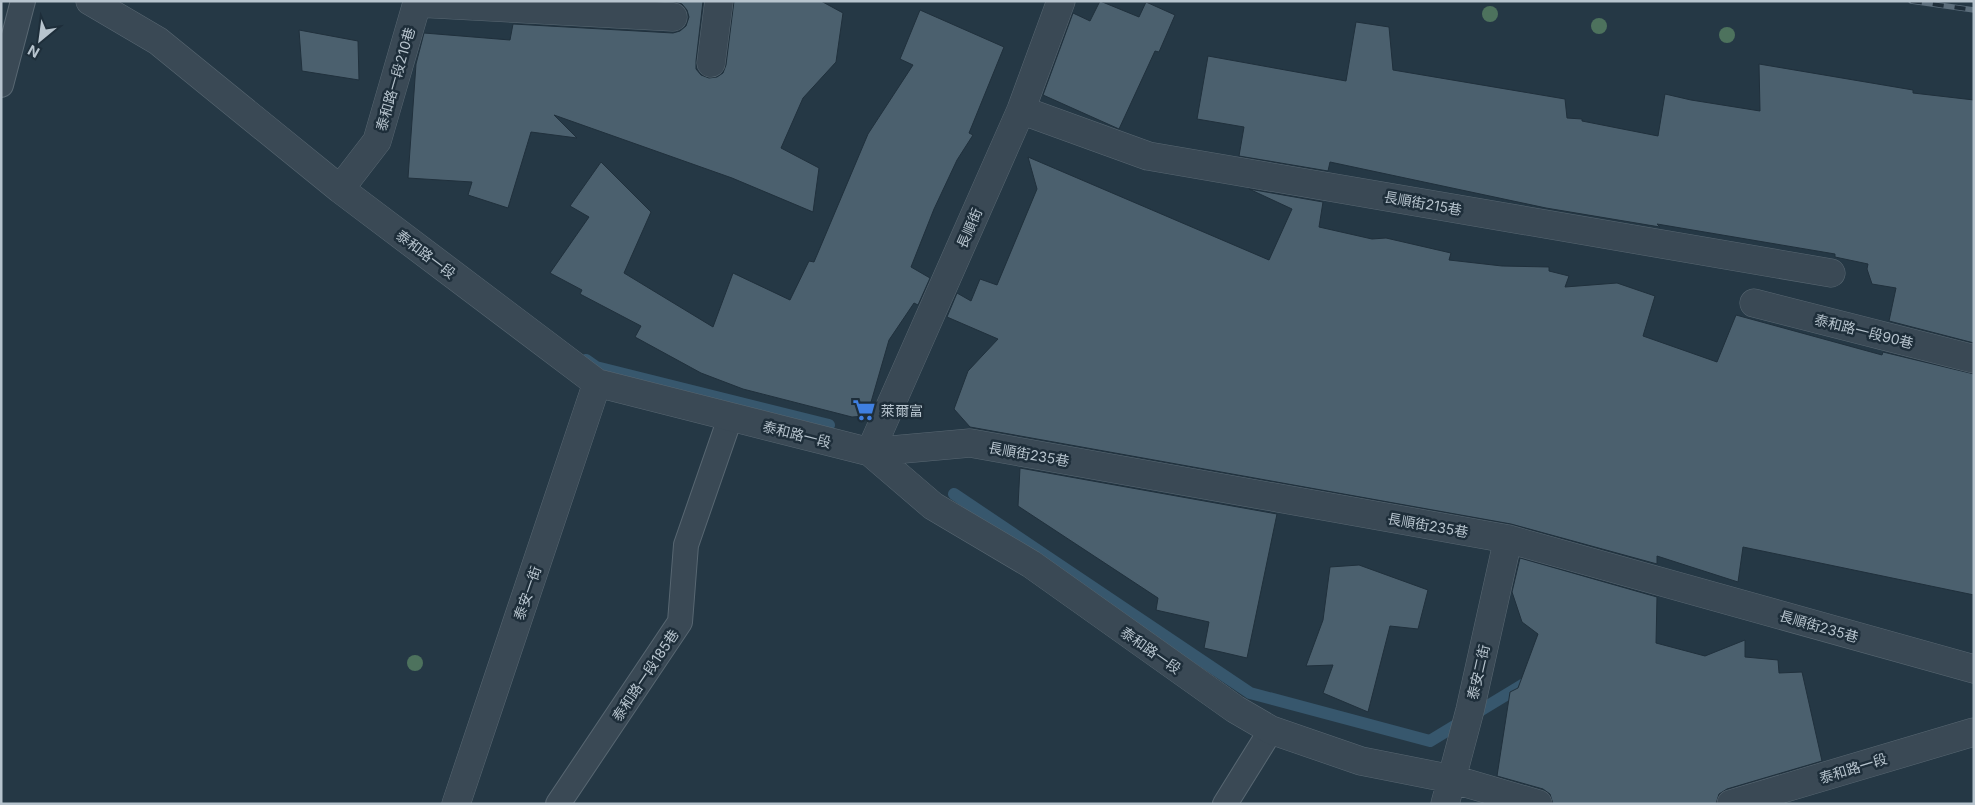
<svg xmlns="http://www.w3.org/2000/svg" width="1975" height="805" font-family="Inter,'Noto Sans TC',sans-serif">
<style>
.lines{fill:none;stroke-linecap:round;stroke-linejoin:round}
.stream{stroke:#37576d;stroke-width:12}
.building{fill:#4b606e;stroke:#20303c}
.lane-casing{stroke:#586772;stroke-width:26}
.street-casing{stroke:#586772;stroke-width:29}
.lane{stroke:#3a4955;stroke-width:24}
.street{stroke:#3a4955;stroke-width:28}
.rail-casing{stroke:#5c6e7c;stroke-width:5.5}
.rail{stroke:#1e2e3a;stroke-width:4;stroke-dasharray:11;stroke-linecap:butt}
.tree{fill:#4d725d}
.labels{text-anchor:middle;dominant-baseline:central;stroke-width:5;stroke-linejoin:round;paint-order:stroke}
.street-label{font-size:14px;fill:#b7c4ce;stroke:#1e2e3a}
.poi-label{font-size:14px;fill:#b7c4ce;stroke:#1e2e3a;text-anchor:start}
</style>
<rect width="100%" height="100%" fill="#253845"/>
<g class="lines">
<path class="stream" d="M586 360 596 367 829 425
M954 494 1250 693 1430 741 1532 679"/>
</g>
<path class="building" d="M671 1H703L696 61V69L701 75 709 78 717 77 723 73 726 65 734 1H821L843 13 836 62 803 98 781 148 819 168 813 212 732 178 554 115 577 138 531 132 508 208 468 195 472 182 408 178 416 64 424 33 510 40 513 24 673 33 680 31 686 26 689 17 687 10 682 4Z
M1100 1 1139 17 1146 2 1175 15 1159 52 1155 51 1119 129 1043 95 1073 13 1090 21Z
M920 10 1004 47 969 133 973 135 957 160 934 209 911 267 930 278 918 305 914 303 889 340 867 416 852 417 743 389 701 373 635 337 641 326 580 294 582 290 550 273 589 217 570 206 601 162 651 212 624 273 713 327 733 273 790 300 809 261 814 262 868 134 913 65 900 59Z
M1356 22 1389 27 1393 70 1565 99 1567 118 1582 119V121L1658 136 1665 94 1691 100 1760 111 1759 64 1913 90V93L1974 100V343L1889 321 1896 288 1872 284 1867 269 1868 264 1835 257V254L1657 224 1660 227 1546 208 1330 162 1328 171 1239 156 1244 127 1197 119 1208 56 1346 81Z
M299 30 358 41 359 80 302 71Z
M1028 157 1269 260 1292 209 1249 189 1323 202 1319 227 1372 239 1386 238 1451 253 1449 260 1502 266 1549 267V271L1569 276 1565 287 1617 283 1655 296 1643 336 1717 362 1736 315 1882 355 1883 352 1974 374V595L1743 547 1738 582 1657 556V564L1511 524 970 427 954 409 968 371 998 339 947 317 957 293 971 301 980 279 997 285 1037 189Z
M1020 468 1277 514 1247 658 1204 648 1209 622 1156 610 1158 598 1018 506Z
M1520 558 1657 597 1656 643 1705 656 1745 640V657L1778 660 1779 673 1802 672 1822 761 1727 789 1719 794 1716 804H1553L1550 794 1543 789 1497 776 1510 692 1518 688 1538 634 1522 622 1512 592Z
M1359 565 1428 590 1418 629 1390 626 1368 712 1323 693 1333 665 1306 666 1323 620 1330 567Z"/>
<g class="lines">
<defs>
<path id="lane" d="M1 85 23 1
M558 804 680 622 686 545 730 418
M1225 804 1271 730"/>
<path id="street" d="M90 1 158 41 340 189 597 383 870 452 933 506 1031 564 1235 709 1271 730 1361 761 1452 779 1538 804
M711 63 719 1
M1021 110 1148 156 1831 273
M340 189 377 141 417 3 673 17
M1754 303 1974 359
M870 452 970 443 1508 539 1974 669
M870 452 1021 110 1061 1
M456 804 597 383
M1445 804 1470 710 1508 539
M1731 804 1974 732"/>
</defs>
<use href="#lane" class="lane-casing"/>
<use href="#street" class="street-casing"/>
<use href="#lane" class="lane"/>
<use href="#street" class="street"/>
<defs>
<path id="rail" d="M1911 1 1974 10"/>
</defs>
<use href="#rail" class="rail-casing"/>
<use href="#rail" class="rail"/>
</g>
<g class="tree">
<circle cx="1490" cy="14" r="8"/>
<circle cx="1599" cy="26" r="8"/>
<circle cx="1727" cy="35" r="8"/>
<circle cx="415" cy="663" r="8"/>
</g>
<defs>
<symbol id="supermarket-bare" viewBox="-9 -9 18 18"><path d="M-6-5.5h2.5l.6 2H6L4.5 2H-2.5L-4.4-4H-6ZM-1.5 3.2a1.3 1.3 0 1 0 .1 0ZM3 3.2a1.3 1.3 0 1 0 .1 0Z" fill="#3f7fe0" stroke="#1e2e3a" stroke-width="2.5" paint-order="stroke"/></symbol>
</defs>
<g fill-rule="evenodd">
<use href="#supermarket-bare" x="848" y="394" width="32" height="32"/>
</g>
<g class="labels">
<g class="street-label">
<text transform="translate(395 79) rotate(-74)">泰和路一段210巷</text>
<text transform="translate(1423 203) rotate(10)">長順街215巷</text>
<text transform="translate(969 228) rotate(-66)">長順街</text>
<text transform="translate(426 254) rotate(37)">泰和路一段</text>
<text transform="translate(1864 331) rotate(14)">泰和路一段90巷</text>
<text transform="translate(797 434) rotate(14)">泰和路一段</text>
<text transform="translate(1029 454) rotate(10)">長順街235巷</text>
<text transform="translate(1428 525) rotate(10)">長順街235巷</text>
<text transform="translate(527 593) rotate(-71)">泰安一街</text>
<text transform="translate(1819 626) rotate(16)">長順街235巷</text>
<text transform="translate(1151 650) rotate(35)">泰和路一段</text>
<text transform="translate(1478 672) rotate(-77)">泰安二街</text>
<text transform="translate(645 675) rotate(-56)">泰和路一段185巷</text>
<text transform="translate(1853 768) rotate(-17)">泰和路一段</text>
</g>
<g class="poi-label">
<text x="881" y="410">萊爾富</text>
</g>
</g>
<rect width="1975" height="805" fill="none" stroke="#b7c4ce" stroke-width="5"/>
<g transform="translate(40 40) rotate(209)" stroke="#1e2e3a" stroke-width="4" paint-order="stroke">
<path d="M0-4L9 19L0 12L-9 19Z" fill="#b7c4ce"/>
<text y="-8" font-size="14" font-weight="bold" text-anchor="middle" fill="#b7c4ce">N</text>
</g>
</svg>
